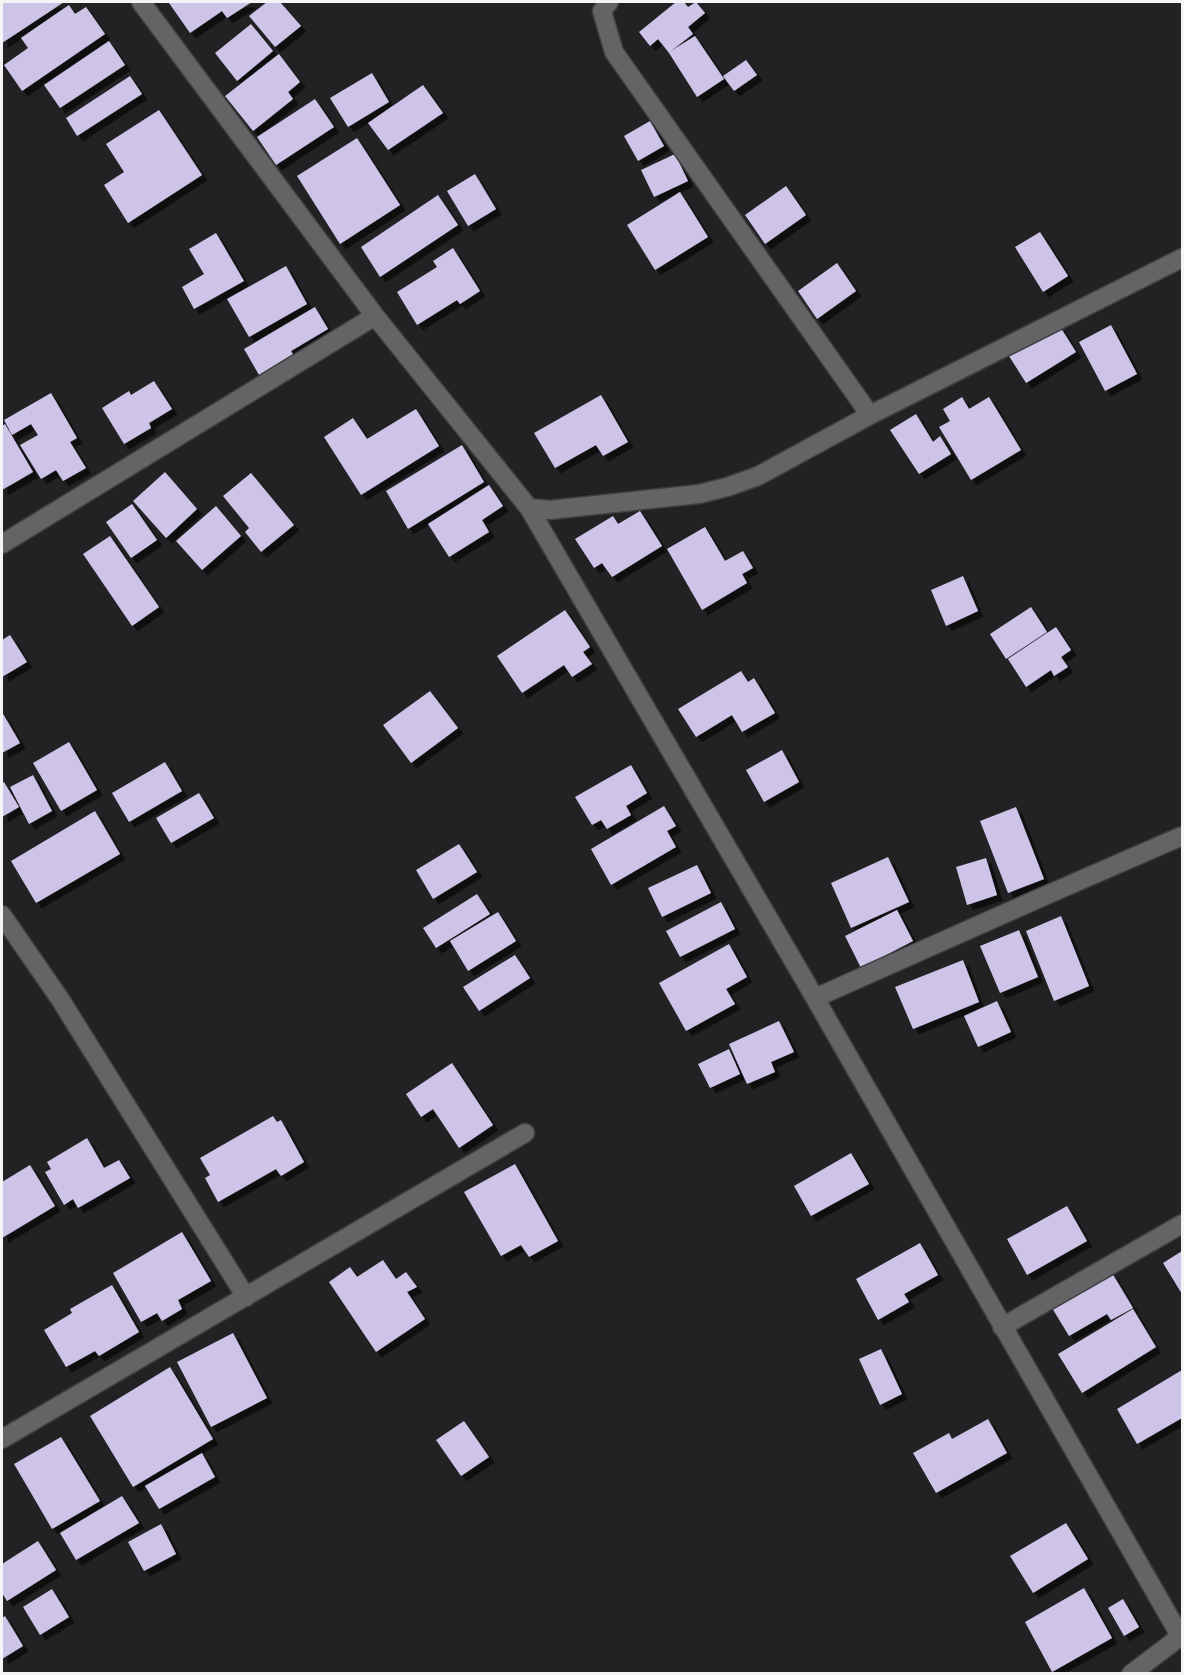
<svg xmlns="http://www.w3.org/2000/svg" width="1184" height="1675" font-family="'Titillium Web',sans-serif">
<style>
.building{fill:#cdc4e8;filter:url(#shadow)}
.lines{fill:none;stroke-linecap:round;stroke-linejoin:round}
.minor-casing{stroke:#3f3e40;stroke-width:21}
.minor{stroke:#646466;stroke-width:18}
</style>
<defs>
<filter id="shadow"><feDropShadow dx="5.5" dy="5.5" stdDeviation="0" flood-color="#0009"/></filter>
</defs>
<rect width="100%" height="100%" fill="#222224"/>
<path class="building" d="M2 2H64L2 43Z
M172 2H252L227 18 222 11 190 33 169 3Z
M267 2H280L301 26 275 47 249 16Z
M676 2H684L688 7 696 2 705 13 688 27 693 34 671 51 695 36 724 79 697 97 669 53 658 39 650 46 639 32Z
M69 5 75 14 86 7 105 34 22 91 4 65 28 48 21 38Z
M251 24 273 51 237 81 215 53Z
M109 41 125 65 60 108 44 85Z
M279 54 300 82 288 92 293 99 253 131 225 96Z
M746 60 757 75 734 91 723 76Z
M372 73 389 102 348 127 330 98Z
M130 76 142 94 77 136 66 118Z
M423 85 443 113 388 150 368 123Z
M315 99 334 127 276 165 257 137Z
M159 110 202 175 128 223 104 185 124 172 106 144Z
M650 121 664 146 638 161 624 136Z
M357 138 400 205 340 244 297 176Z
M675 154 688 181 654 197 641 170Z
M475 174 496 209 468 226 447 191Z
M786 186 806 215 765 244 745 215Z
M680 192 708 237 655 270 627 225Z
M438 195 458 225 380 277 361 247Z
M1040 232 1068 276 1043 292 1015 247Z
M216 233 244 281 194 309 182 287 204 274 189 249Z
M453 248 480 291 460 304 457 300 417 325 397 292 437 267 433 261Z
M837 263 856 291 817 319 798 291Z
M286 266 307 304 249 337 227 299Z
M315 307 328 329 291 351 294 356 259 375 244 349Z
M1059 325 1076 352 1026 383 1009 356Z
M1111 325 1137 374 1105 391 1079 342Z
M154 381 172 409 149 423 151 428 124 444 102 408 129 391 131 395Z
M51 393 77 438 70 442 86 468 63 481 56 470 41 479 20 445 38 435 31 424 12 435 4 420Z
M601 395 628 442 603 456 596 445 555 468 534 433Z
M962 397 969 409 989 397 1021 450 971 480 939 427 950 421 943 409Z
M416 409 439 446 361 495 324 437 353 418 367 439Z
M916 414 933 442 940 436 951 454 919 474 890 430Z
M5 424 33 472 2 490V426Z
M462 445 484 482 408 529 386 491Z
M165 472 197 509 166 538 133 501Z
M251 473 294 525 261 552 245 532 249 528 223 496Z
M489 485 503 506 482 520 489 532 449 557 428 524Z
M132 504 157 540 131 558 106 522Z
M216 506 241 536 202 570 176 541Z
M640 511 662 546 612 577 602 563 594 568 575 539 613 516 618 524Z
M705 527 725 561 743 551 753 568 742 574 747 583 702 610 667 549Z
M110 536 159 607 132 626 83 554Z
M963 576 978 611 946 626 931 590Z
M1031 607 1047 632 1006 659 990 634Z
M565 610 590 647 583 652 592 664 572 677 564 665 522 693 497 656Z
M1056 627 1071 650 1061 657 1068 667 1054 676 1051 670 1026 687 1008 659Z
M10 635 27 662 2 677V640Z
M741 671 748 682 754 678 775 713 742 732 732 715 696 737 678 709Z
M430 691 458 728 411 763 383 725Z
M2 712 20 743 2 753Z
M69 742 97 790 61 811 33 763Z
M782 750 799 782 764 802 746 770Z
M165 762 182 791 129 822 112 793Z
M631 765 647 793 626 806 631 815 607 829 601 820 592 825 575 797Z
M33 775 52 811 29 824 10 787Z
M4 782 19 807 2 817V783Z
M199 793 214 818 171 843 156 818Z
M664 806 676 826 667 831 676 847 611 885 591 849Z
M1016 807 1044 879 1008 893 980 821Z
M95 811 120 854 36 903 11 861Z
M459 844 477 872 433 899 416 870Z
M888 857 909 902 851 928 831 883Z
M986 858 997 895 967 905 956 867Z
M697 865 711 893 662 917 648 888Z
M477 894 490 914 436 948 423 928Z
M721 902 735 929 680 957 666 931Z
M897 910 913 941 861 968 845 936Z
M498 912 516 941 468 971 450 941Z
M1061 916 1089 986 1054 1001 1026 931Z
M1019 930 1038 977 1000 993 980 946Z
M729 944 747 977 726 989 735 1004 686 1031 659 983Z
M515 955 530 978 479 1011 463 987Z
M963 960 979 1002 913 1029 895 987Z
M997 1001 1011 1032 978 1047 964 1016Z
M779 1021 794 1052 771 1062 775 1072 747 1084 729 1044Z
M729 1049 740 1074 710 1088 698 1064Z
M452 1063 493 1125 459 1148 433 1109 421 1117 406 1094Z
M273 1116 277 1122 281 1120 304 1162 281 1176 276 1169 218 1202 205 1178 210 1175 200 1158Z
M87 1138 104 1168 119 1160 130 1178 78 1208 73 1199 64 1205 45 1172 51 1169 47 1162Z
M851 1153 869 1184 811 1216 794 1186Z
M515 1164 558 1241 529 1257 521 1245 501 1256 464 1192Z
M30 1165 55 1206 2 1238V1182Z
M1067 1206 1087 1241 1027 1275 1007 1239Z
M182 1232 211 1281 178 1300 182 1309 162 1321 157 1313 141 1322 113 1273Z
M920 1243 938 1275 904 1294 909 1302 878 1320 856 1279Z
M1182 1251V1294L1163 1263Z
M383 1260 396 1279 406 1272 417 1287 407 1292 425 1319 376 1352 329 1282 350 1267 357 1277Z
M1112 1273 1133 1308 1111 1320 1107 1314 1069 1336 1052 1308Z
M112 1285 139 1332 99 1356 95 1351 66 1367 44 1330 72 1313 70 1309Z
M1133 1309 1156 1347 1082 1393 1058 1354Z
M233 1333 267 1398 211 1427 177 1362Z
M881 1349 902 1394 880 1405 859 1359Z
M170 1367 213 1439 133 1487 90 1416Z
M1182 1370V1418L1137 1444 1117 1409Z
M988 1419 1007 1453 936 1493 913 1453 949 1433 952 1439Z
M464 1421 489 1457 461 1476 436 1440Z
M61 1437 100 1501 52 1529 14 1464Z
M202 1453 215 1477 159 1509 145 1486Z
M122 1496 139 1523 76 1560 60 1533Z
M1066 1523 1088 1559 1033 1593 1010 1556Z
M161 1524 176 1554 144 1571 128 1542Z
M38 1541 56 1570 7 1601 2 1593V1564Z
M1084 1588 1112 1638 1052 1672 1025 1622Z
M52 1589 69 1617 40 1635 23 1607Z
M1123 1599 1139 1627 1124 1636 1108 1608Z
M5 1616 23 1646 2 1659V1618Z"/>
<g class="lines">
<defs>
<path id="minor" d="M141 2 375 316 529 508 815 998 1182 1639
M609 2 602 11 614 52 870 415
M529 508 550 510 699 494 727 487 758 476 870 415 1182 258
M2 544 375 316
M2 915 60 999 246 1297
M815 998 1042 897 1182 836
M1002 1327 1182 1224
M2 1439 525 1133
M1131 1674 1181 1636"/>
</defs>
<use href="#minor" class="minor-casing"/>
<use href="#minor" class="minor"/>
</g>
<rect width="1184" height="1675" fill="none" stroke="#f5f5f6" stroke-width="6"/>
</svg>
